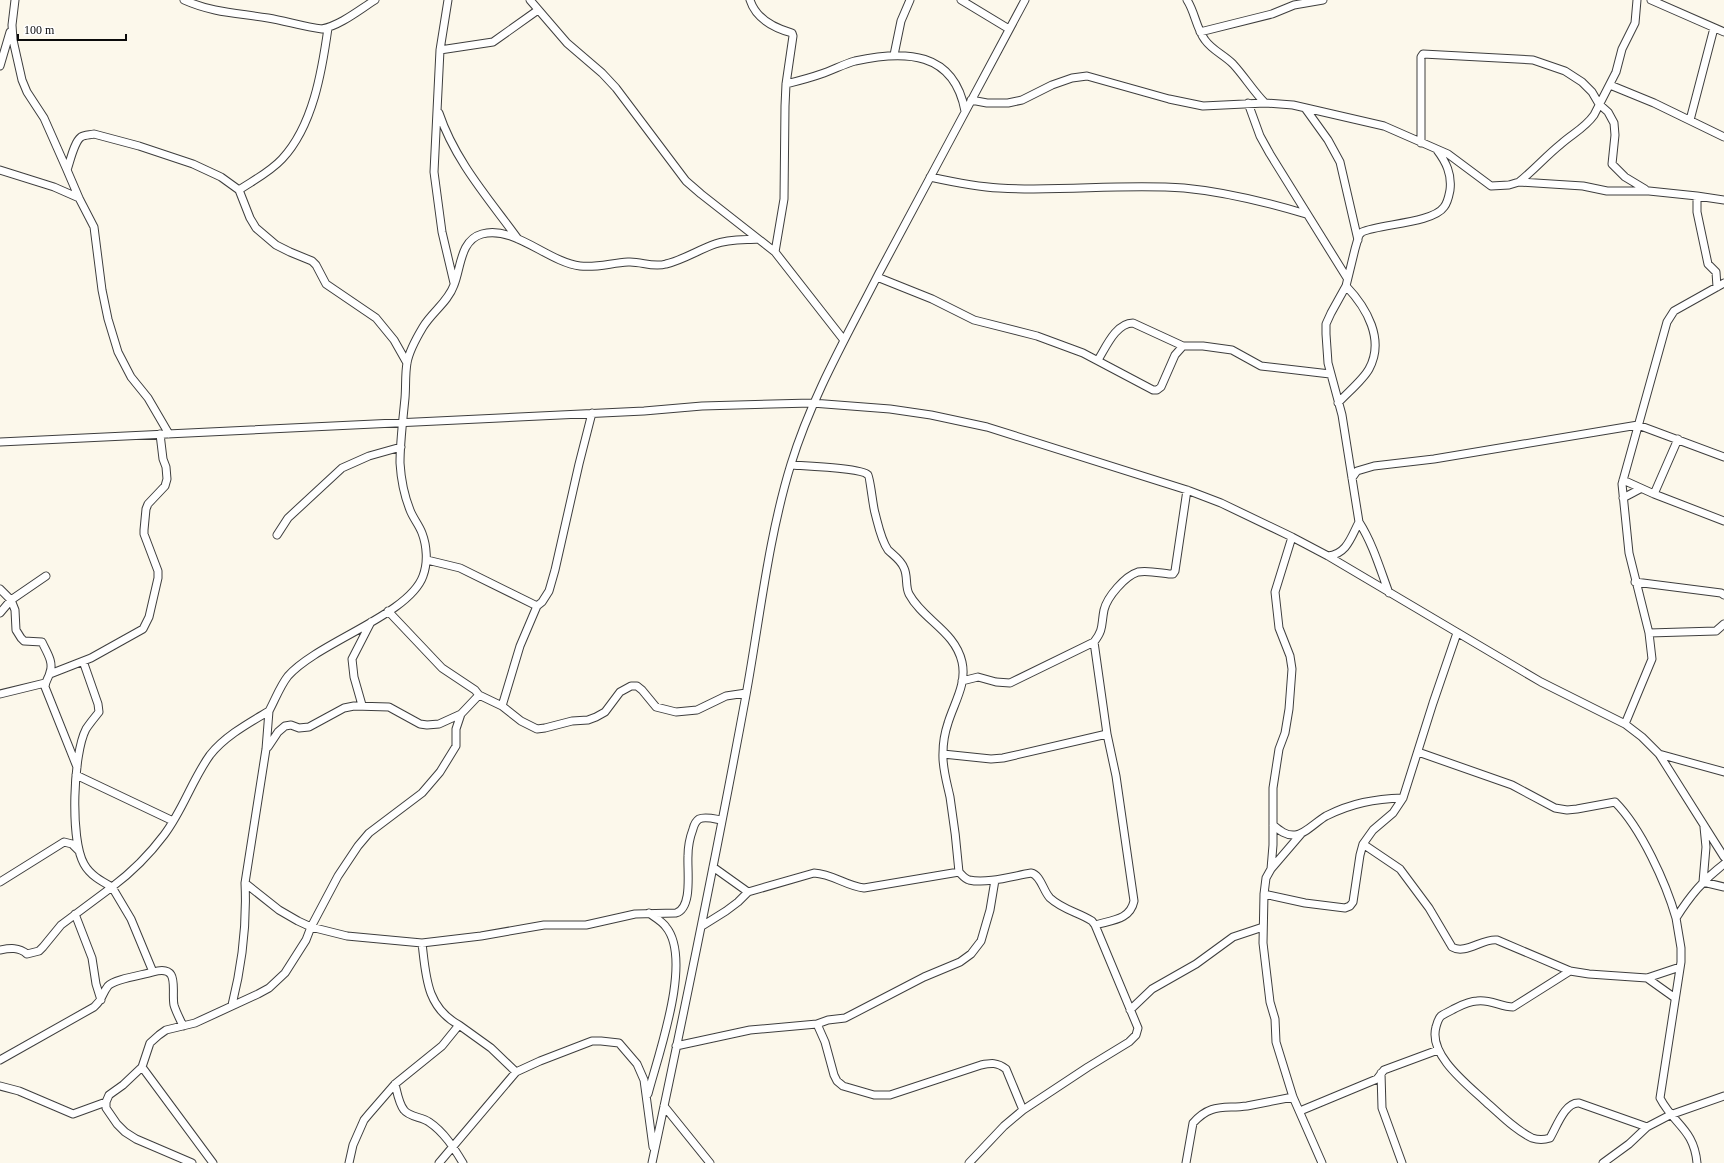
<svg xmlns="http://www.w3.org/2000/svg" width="1724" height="1163" font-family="Georgia,serif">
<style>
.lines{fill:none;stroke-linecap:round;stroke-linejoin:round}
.minor-casing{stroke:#3e3e3e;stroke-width:9}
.minor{stroke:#fff;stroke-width:7}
</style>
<rect width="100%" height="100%" fill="#fcf8eb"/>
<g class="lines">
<defs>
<path id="minor" d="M15 0 12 25 13 40 22 80 27 92 44 118 67 170
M184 0C213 13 238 13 268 18 286 21 304 27 322 29 341 25 359 10 375 0
M448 0 440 50 434 172 442 232 454 283
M530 0 567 43 602 73 616 88 686 181 701 194 775 252 843 339
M750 0C756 19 774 28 792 33L793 36 786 84 785 106 784 199 775 252
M961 0 1009 29
M1187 0C1195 12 1196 28 1205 40 1212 50 1224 55 1233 64 1245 77 1253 91 1265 103
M1651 0 1724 32
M1200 32 1272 14 1294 5 1323 0
M440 50 493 42 538 10
M894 55 901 21 910 0
M0 66 10 32
M786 84C798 81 810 78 821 74 833 70 844 64 855 61 905 50 954 51 965 111
M1610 85 1654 103 1724 137
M971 100 987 103H1008L1022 100 1052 85 1072 78 1087 76 1169 99 1203 106 1265 103 1293 105 1384 126 1448 154 1491 186 1509 185 1519 182 1583 186 1607 191H1649L1697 196V212L1708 264 1716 272 1717 287
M1248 103 1260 136 1270 154 1347 278
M1305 108 1328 140 1340 162 1358 240
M439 113C455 161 489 199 518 239
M1690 120 1714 28
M1421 143V57L1423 54 1533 60 1565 71 1582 82 1592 92 1599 104 1608 112 1614 123 1615 135 1612 164 1625 177 1645 189
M0 170 54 187 79 198
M930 177C953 182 976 187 999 188 1061 192 1123 183 1184 188 1226 192 1266 202 1306 214
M1519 182C1534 170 1546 156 1561 144 1572 134 1585 128 1594 115L1616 72 1622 49 1635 23 1637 0
M239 190C254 180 270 172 282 159 313 126 322 71 328 28
M1697 196 1724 200
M877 277 932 299 974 320 1037 336 1083 353 1153 390H1157L1161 387 1175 355 1183 346H1203L1232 350 1261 366 1330 374
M1098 360C1106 347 1116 323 1133 323L1183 346
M1338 403C1347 393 1363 380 1369 369 1385 340 1367 308 1346 286
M169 434 148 398 131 377 118 352 108 319 102 290 94 227 79 198 67 170C70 162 74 142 81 137 84 135 90 135 94 134L139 146 193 164 221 177 239 190 250 218 256 228 276 245 290 252 312 261 316 265 326 284 376 318 394 340 407 363
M0 442 644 411 702 406 812 403 890 409 931 415 987 427 1187 490 1221 503 1292 537 1328 556 1541 682 1625 724 1642 737 1659 754 1724 857
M791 465C804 466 862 468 868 475 870 477 873 507 875 513 878 524 881 540 888 550 893 555 901 560 904 568 908 576 905 586 909 594 923 620 955 631 962 662 967 684 954 703 948 723 945 732 943 743 943 753 942 767 947 783 950 797 954 822 957 847 959 872
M1352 478 1357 471 1374 466 1434 459 1638 425 1724 457
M1623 480 1654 494 1724 521
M1654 494 1678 439
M1623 498 1640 489
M277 535 288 518 342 468 369 456 401 447
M1292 537 1275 592 1279 628 1290 656 1292 669 1289 709 1285 733 1279 749 1273 788V845L1271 869 1266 878 1264 894 1263 943 1270 1002 1275 1019 1276 1042 1293 1097 1322 1163
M1328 556C1347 554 1351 537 1359 522
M427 560 460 568 537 606
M1635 582 1721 593 1724 595
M0 589 11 600 15 610 16 630 21 638 24 641 42 642C46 651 54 662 50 672 49 678 45 681 45 687L77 767
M1389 593C1380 569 1373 544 1359 522L1342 415 1328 363 1326 334V324L1331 313 1346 286 1355 249 1359 235 1362 232C1380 224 1433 223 1444 207 1448 202 1449 195 1450 190 1452 174 1446 162 1437 150
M388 611 442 668 475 690 479 695 502 706 521 721 537 729 545 728 572 721 588 720 596 717 605 712 620 692 631 686H637L642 690 656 707 676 712 697 710 726 696 746 693
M0 613 11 600 46 576
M1457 633 1433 703 1403 798 1393 813 1373 830 1363 844 1400 869 1429 908 1452 947C1465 955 1483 938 1497 940L1570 971 1589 974 1647 978 1680 967
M1649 633 1716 631 1724 624
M50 674 91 658 143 629 149 617 158 578V571L144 534V530L146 509 148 504 165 486 167 479 166 467 163 459 160 434
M962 681 978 677 996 682 1010 683 1094 642C1104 629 1101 625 1104 610 1107 597 1125 576 1138 572 1147 570 1160 573 1169 574H1173L1175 571 1187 490
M0 694 45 683
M362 705 354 677 352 659 371 622
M502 706 520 646 537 606 542 602 549 591 555 570 579 464 592 413
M269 711C275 700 280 686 288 676 318 642 409 615 423 576 428 563 427 546 422 533 419 525 413 518 410 510 404 495 401 479 400 463 400 442 403 419 405 398 406 387 405 374 407 363 409 351 417 337 423 327 432 312 448 302 454 285 461 268 460 240 482 234 514 225 548 262 580 266 597 268 611 263 628 262 641 261 652 268 666 264 683 260 698 250 715 244 728 239 744 240 758 239
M1625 724 1652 659 1649 633 1629 553 1622 484 1667 322 1674 311 1724 283
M268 747 278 732 285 726 291 725 299 728 309 727 344 708 354 706 389 707 420 724 427 725 439 724 461 714
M1418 752 1512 785 1555 808 1567 810 1577 809 1615 802C1641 828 1666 883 1676 918
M943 754 991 759 1003 758 1107 734 1094 642
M1659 754 1724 772
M76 775 173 821
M1273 825C1279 830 1286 836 1295 835 1304 835 1317 821 1326 816 1352 803 1374 799 1403 798
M713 867 748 892
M1271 869 1301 834
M0 882 64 842 72 844 79 851
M1703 882 1706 847 1704 827
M1703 882 1724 887
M1264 894 1305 903 1345 908 1350 906 1353 902 1360 855 1363 844
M75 914 92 958 96 984 101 1000
M1095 925C1112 920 1130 920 1134 901L1116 776 1107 734
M702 926 726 911 738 902 748 892 814 873C833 874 846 886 864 888L959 872C962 875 965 879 969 880 987 884 1013 876 1031 873 1041 875 1043 891 1050 898 1063 910 1078 912 1092 921L1095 925 1138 1028 1136 1035 1129 1042 1088 1067 1023 1110 1004 1126 969 1163
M0 950C10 948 19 947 27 954L39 951 43 947 61 925 112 887C101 881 90 875 84 864 70 839 73 754 86 729 90 723 95 717 99 712L98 704 83 661
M1570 971 1513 1007C1501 1007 1490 999 1477 1001 1468 1001 1460 1006 1452 1010 1448 1012 1444 1014 1441 1016 1438 1019 1437 1023 1436 1027 1428 1055 1468 1085 1486 1102 1500 1114 1515 1130 1532 1138 1538 1140 1544 1140 1550 1138 1557 1126 1565 1102 1579 1103L1647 1127
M1647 978 1675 998
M232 1005C242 965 247 924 245 883
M1130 1010 1152 989 1196 964 1233 937 1263 927
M817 1024 825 1042 834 1075 837 1081 843 1086 874 1095H890L981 1065C991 1063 997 1062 1006 1069L1023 1110
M459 1025 491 1048 516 1072 540 1061 592 1041H601L619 1043 637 1064 644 1080 653 1147
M183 1026C180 1019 176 1012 174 1005 171 990 181 964 153 972L131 919 112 887C132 872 149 855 164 835 183 810 192 780 210 755 225 736 249 723 269 711L266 749 245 883 279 910 298 921 311 927 347 936 422 943 481 936 544 925H586L635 914 676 913C693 908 687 870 688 856 688 847 690 837 693 829 694 825 696 821 699 819 705 816 715 819 721 820
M676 1046 750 1030 817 1024 828 1020 845 1018 924 977 960 962 971 954 981 941 990 910 995 880
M0 1060 94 1007C104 998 101 995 108 986 114 979 143 975 153 972
M142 1067 213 1163
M1381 1073 1382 1108 1402 1163
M395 1084C397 1092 399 1104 404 1110 409 1117 422 1117 429 1122 444 1132 454 1148 463 1163
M0 1086 19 1091 73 1114 106 1102
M648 1094C658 1055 693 960 666 927 662 921 654 917 649 913
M664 1106 710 1163
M1300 1111 1377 1079 1384 1070 1438 1050
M192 1163 136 1139 125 1132 117 1124 106 1108V1102L109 1095 123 1085 142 1067 150 1043 159 1035 166 1030 195 1023 258 994 269 988 285 973 306 940 311 927 338 876 358 846 369 833 422 793 440 772 456 746V729L461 714 479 695
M349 1163 353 1145 364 1120 369 1114 395 1084 442 1046 459 1025C426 1007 426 976 422 943
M439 1163 516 1072
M652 1163C685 1008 717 852 746 695 760 618 768 539 791 464 812 396 847 336 879 273 927 182 977 91 1025 0
M1186 1163 1193 1123C1211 1103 1223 1109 1247 1106 1262 1103 1277 1100 1293 1097
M1603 1163 1629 1144 1647 1127 1670 1115 1724 1096
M1697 1163C1694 1129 1674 1125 1660 1098L1681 962V948L1676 918C1690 896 1703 880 1724 864"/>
</defs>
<use href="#minor" class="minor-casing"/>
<use href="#minor" class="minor"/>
</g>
<path d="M18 34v6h108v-6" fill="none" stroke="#0b0b0b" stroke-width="2"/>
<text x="24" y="34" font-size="12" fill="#0b0b0b" stroke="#ffffff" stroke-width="3" paint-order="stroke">100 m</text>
</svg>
